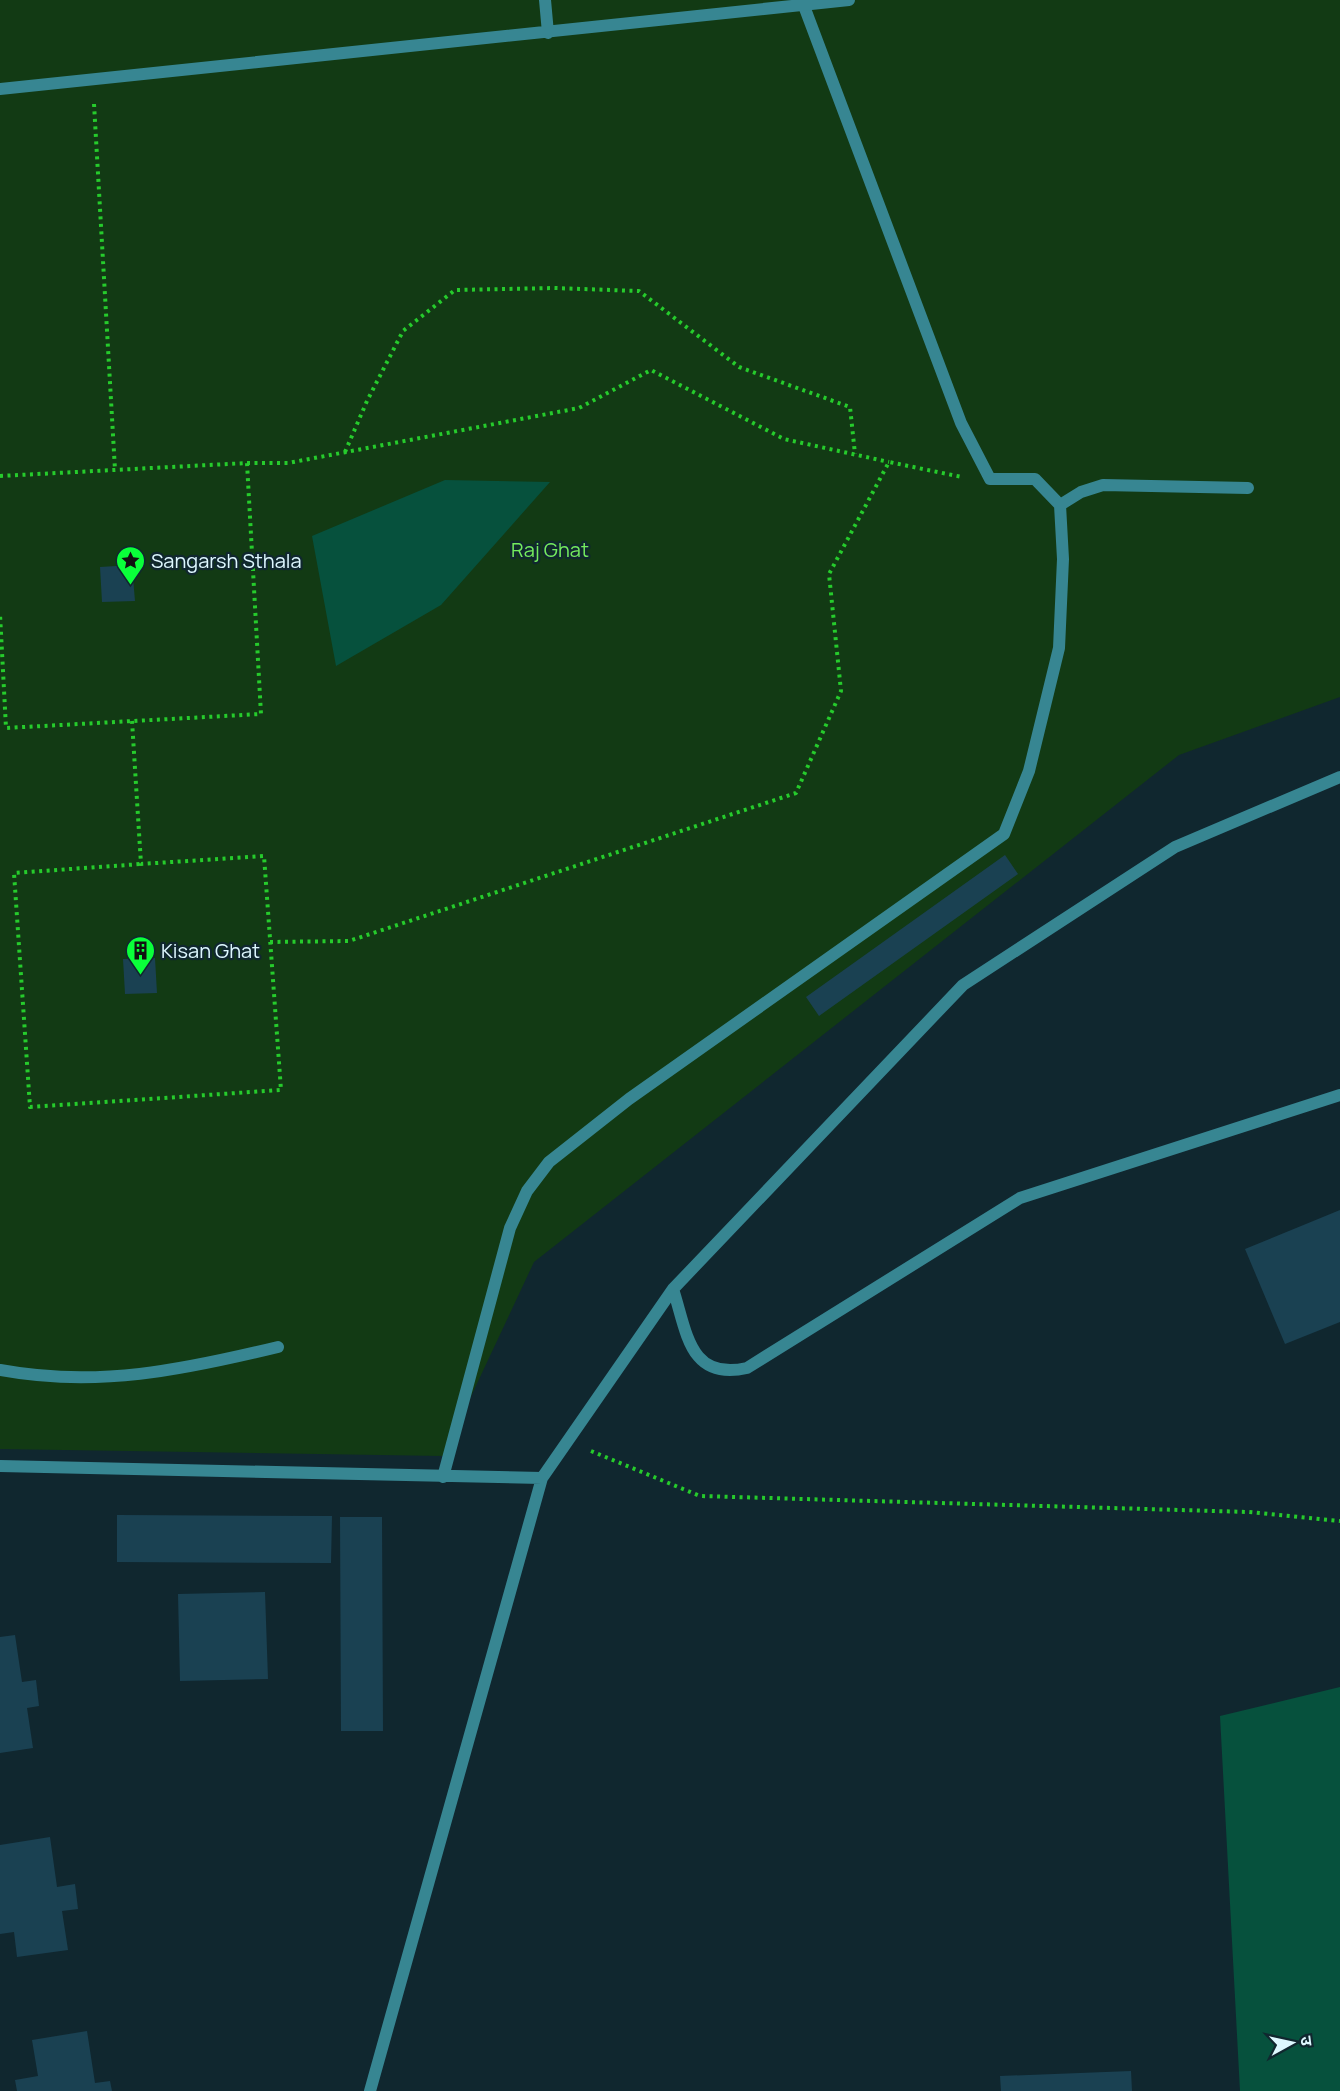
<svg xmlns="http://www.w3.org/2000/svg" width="1340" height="2091" font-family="Manrope,'Noto Sans Devanagari',sans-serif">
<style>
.green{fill:#123a14}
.water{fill:#06513d}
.building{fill:#1a4152}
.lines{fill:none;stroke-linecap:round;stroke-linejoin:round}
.path{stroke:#26cb2c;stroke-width:4;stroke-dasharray:3 4.5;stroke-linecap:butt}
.lane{stroke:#378692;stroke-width:12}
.street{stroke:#378692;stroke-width:12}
.labels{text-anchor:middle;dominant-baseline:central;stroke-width:4.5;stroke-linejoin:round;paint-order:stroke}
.park-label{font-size:20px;fill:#74eb5e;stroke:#10272f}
.poi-label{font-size:20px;fill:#def8ff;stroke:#10272f;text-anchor:start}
</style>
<rect width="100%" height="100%" fill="#10272f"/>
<path class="green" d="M0 0H1340V697L1179 755 534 1262 443 1456 0 1449Z"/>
<path class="water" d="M445 480 550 482 441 605 336 666 312 536Z
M1340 1687V2091H1240L1220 1716Z"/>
<path class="building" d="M132 565 135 601 102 602 100 567Z
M1005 855 1018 874 819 1016 806 997Z
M155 958 157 993 125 994 123 959Z
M1340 1210V1322L1285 1344 1245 1249Z
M117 1515 332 1516 331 1563 117 1562Z
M340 1517H382L383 1731H341Z
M265 1592 268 1679 180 1681 178 1594Z
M15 1635 22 1682 36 1680 39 1706 27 1708 33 1748 0 1753V1637Z
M50 1837 57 1887 75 1884 78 1909 62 1911 68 1950 17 1957 14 1932 0 1934V1845Z
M87 2031 95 2083 110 2081 112 2091H17L15 2080 38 2076 32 2040Z
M1131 2071 1132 2091H1001L1000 2076Z"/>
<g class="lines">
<path class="path" d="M94 104 115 470
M345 452 367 401 403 331 455 290 554 288 639 291 739 367 850 407 855 454
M247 463H288L579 408 651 370 784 439 889 462
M0 476 247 463 261 714 6 728 0 614
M132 721 141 864 264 856 281 1090 30 1107 14 873 141 864
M270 942 349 941 796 793 841 691 829 574 889 462 962 477
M591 1451 700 1496 1249 1512 1340 1521"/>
<path class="lane" d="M1060 505 1081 492 1103 485 1248 488
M673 1289C687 1332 689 1381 747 1368L1020 1198 1340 1095
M0 1370C97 1388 183 1370 278 1347
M0 1466 542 1478
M443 1477 510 1228 527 1191 549 1162 629 1099 1004 834 1029 771 1059 648 1063 559 1060 505 1035 479H990L961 423 804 6
M370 2091 542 1478 673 1289 963 985 1175 847 1340 777"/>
<path class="street" d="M545 0 548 33
M0 89 849 0"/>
</g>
<defs>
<symbol id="sight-pin" viewBox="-11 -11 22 30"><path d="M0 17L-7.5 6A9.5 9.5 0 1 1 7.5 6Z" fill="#0aff3a" stroke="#10272f"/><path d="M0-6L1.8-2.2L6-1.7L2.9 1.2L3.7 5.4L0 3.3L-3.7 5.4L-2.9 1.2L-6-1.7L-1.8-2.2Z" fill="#111"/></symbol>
<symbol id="building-pin" viewBox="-11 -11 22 30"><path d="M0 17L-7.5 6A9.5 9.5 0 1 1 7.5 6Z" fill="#0aff3a" stroke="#10272f"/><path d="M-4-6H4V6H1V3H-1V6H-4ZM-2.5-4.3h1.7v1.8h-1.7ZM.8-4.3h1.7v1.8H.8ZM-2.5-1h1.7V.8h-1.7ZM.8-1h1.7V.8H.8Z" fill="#111"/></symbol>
</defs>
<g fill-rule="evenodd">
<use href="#sight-pin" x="114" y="544" width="33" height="45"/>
<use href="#building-pin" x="124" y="934" width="33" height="45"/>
</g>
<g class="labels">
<g class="park-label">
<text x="550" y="549">Raj Ghat</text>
</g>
<g class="poi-label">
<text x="151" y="560">Sangarsh Sthala</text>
<text x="161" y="950">Kisan Ghat</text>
</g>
</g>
<g transform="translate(1292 2043) rotate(82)" stroke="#10272f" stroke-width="4.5" paint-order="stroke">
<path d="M0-4.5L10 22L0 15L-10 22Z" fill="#def8ff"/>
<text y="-9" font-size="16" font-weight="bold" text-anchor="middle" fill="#def8ff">उ</text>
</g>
</svg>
